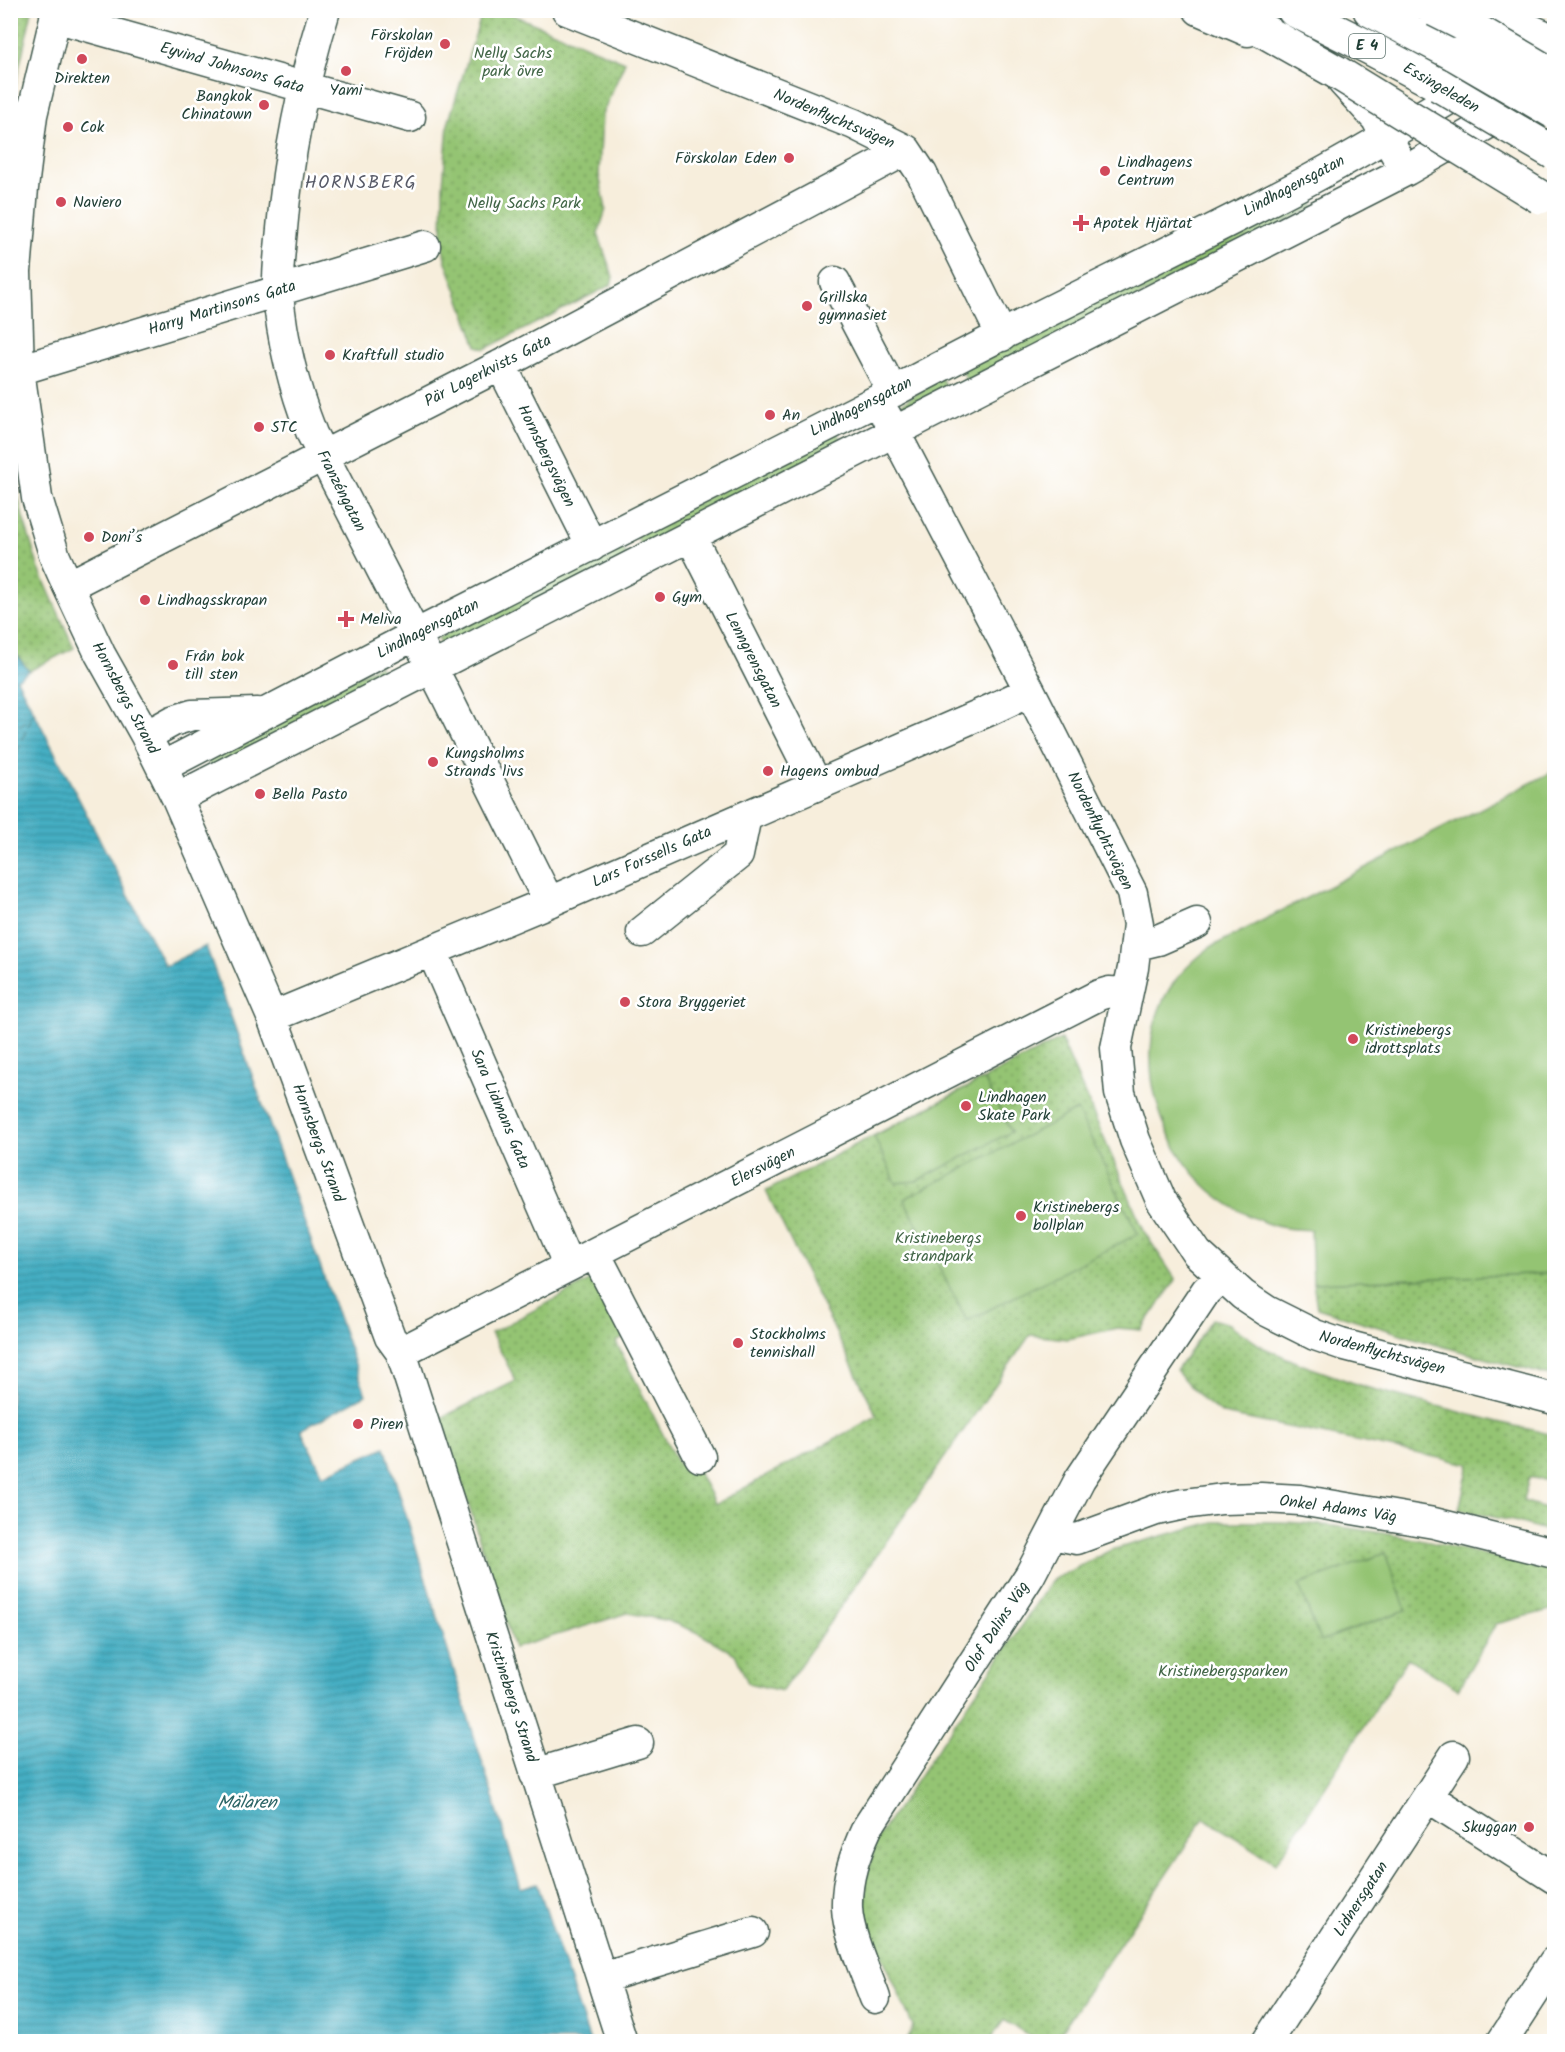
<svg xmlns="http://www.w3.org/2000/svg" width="1565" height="2052" font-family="Kalam,sans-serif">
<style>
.grass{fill:url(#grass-dots);stroke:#5a8054;stroke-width:1.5}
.garden{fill:#94c473;stroke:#5a8054;stroke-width:1.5}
.water{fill:url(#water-rules);stroke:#32767c;stroke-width:1.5}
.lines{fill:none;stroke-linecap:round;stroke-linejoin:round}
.ferry{stroke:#2c6566;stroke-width:1.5;stroke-dasharray:8 6;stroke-linecap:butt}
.minor-casing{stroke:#3f584d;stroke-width:33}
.highway-casing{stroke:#3f584d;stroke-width:36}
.minor{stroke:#fff;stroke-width:30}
.highway{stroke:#fff;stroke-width:33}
.highway-bridge-casing{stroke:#3f584d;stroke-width:36;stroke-linecap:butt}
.highway-bridge{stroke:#fff;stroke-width:33}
.poi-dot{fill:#d1495b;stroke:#fff;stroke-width:2}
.labels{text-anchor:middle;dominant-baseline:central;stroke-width:5;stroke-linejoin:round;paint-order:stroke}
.shield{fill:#fff;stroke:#627771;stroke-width:1.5}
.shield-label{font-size:15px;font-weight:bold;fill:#1f3d34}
.poi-label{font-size:16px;fill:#1f3d34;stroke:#fff;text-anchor:start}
.park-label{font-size:16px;fill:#426647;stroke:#fff}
.street-label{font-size:16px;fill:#1f3d34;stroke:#fff}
.neighbourhood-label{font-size:18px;letter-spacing:1.5px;fill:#585b68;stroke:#fff}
.water-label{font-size:18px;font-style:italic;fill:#2c6566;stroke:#fff}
</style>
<defs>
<pattern id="grass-dots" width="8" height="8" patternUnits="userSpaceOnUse" patternTransform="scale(1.5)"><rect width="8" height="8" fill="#94c473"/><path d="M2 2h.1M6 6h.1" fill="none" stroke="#78a05f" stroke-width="1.8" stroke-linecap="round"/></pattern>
<pattern id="water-rules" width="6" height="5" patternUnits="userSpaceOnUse" patternTransform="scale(1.5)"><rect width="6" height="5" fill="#44aec3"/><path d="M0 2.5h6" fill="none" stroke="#388f9f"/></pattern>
</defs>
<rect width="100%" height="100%" fill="#fff"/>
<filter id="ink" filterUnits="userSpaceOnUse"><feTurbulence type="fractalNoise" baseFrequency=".0167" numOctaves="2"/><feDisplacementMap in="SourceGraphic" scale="12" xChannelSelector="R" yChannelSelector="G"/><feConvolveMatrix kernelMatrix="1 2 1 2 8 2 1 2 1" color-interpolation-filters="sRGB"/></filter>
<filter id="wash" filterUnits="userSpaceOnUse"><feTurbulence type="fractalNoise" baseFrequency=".008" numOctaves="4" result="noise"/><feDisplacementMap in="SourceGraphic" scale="24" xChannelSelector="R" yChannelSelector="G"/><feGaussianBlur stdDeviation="1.35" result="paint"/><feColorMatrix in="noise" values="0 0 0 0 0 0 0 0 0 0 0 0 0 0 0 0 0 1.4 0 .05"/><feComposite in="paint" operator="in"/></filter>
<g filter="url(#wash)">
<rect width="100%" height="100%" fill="#f7eedc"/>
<path class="grass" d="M11 10 32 11 11 104 10 11Z
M490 11H504L625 62 602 115 599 175 606 209 598 234 613 277 611 285 485 349 477 346 445 259 442 240 443 185 448 124 481 16Z
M1307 190 1315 207 968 384 961 367Z
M941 377 951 396 904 416 898 406Z
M836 431 845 447 644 550 635 534Z
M10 459 23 517 39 569 74 648 29 671 11 647Z
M619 542 628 558 443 648 438 638Z
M379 665 388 681 212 770 204 755Z
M1061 1039 1145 1233 1176 1280 1141 1330 1117 1328 1068 1339 1030 1335 782 1691 748 1683 735 1654 697 1632 665 1620 628 1613 514 1648 441 1418 516 1381 491 1333 600 1275 631 1334 616 1342 678 1464 695 1466 715 1504 877 1416 766 1191Z
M1554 1273V1377L1430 1343 1317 1308 1313 1283Z
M1212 1319 1229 1324 1264 1348 1303 1365 1365 1387 1498 1422 1554 1435V1482L1529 1477 1523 1501 1554 1511V1533L1518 1522 1459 1510 1469 1464 1223 1414 1204 1401 1176 1371Z
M1213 1522C1242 1522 1272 1521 1301 1523 1385 1529 1473 1551 1554 1572V1609L1496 1624 1458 1689 1408 1658 1276 1863 1204 1818 1055 2041H1038L1004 2020 989 2041H907L913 2026 865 1917 866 1880 876 1840 1052 1580 1111 1550Z"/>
<path class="garden" d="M1554 771V1273L1313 1283 1311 1230C1296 1229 1281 1229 1266 1223 1247 1216 1226 1204 1211 1191 1161 1147 1134 1065 1162 1003 1172 980 1189 964 1209 948Z
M984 1079 1011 1132 917 1181 896 1183 874 1136Z
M1077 1110 1138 1234 967 1321 904 1199Z
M1385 1553 1406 1610 1320 1641 1299 1585Z"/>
<path class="water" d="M10 647 29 671 17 679 165 966 206 946 366 1395 301 1430 323 1475 385 1447 521 1888 537 1883 590 2041H11Z"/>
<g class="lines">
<path class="ferry" d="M10 737 34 712 10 768"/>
</g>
</g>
<g filter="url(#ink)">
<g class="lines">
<defs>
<path id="minor" d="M57 10 32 115 23 188 16 272 19 370 37 498 55 557 68 586 100 654 146 736 177 798 272 1017 390 1337 401 1352 622 2042
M325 10C303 82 288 154 282 229 280 250 277 272 278 293 282 342 294 388 312 434L443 689 549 902
M567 10 854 124 906 150 922 174 1002 336
M1199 10 1248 31
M1486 10 1552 39 1554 43
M55 17 410 117
M1343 82 1376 118 1396 154
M835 282 893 392
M501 365 592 546
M19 370 425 246
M886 416 1030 691 1132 893 1138 924 1133 968 1116 1048 1120 1093 1135 1140 1161 1200 1197 1253 1243 1295 1267 1311 1315 1335 1341 1344 1554 1399
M690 535 817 785
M68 586 501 365 906 150
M146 736 173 721 192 715 257 713
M162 767 415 635 878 400C1020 322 1167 255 1311 179 1394 135 1472 83 1554 38
M177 798 1407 170 1515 108
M642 932 738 855 746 816
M1137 945 1158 940 1197 923
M432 951 569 1266
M272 1017 549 902 990 710 1030 691
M595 1253 700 1457
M401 1352 1099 995 1109 992 1127 993
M1052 1534 1077 1539 1156 1510 1184 1504 1222 1499 1261 1498 1300 1500 1434 1523 1554 1553
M535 1774 638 1743
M1428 1797 1554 1878
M602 1978 753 1932
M875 1998C866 1973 848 1934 847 1908 846 1879 855 1854 867 1828L1030 1575 1080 1479 1206 1291 1221 1277
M1267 2042 1454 1756
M1502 2042 1554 1962"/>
<path id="highway" d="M1227 10 1338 73
M1294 10 1370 48 1439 85
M1370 10 1456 55"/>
</defs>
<use href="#minor" class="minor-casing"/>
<use href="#highway" class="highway-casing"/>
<use href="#minor" class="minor"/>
<use href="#highway" class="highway"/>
<defs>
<path id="highway-bridge" d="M1435 10 1479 32 1554 76
M1456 55 1554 112
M1338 73 1540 197
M1439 85 1554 153"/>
</defs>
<use href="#highway-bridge" class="highway-bridge-casing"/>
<use href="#highway-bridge" class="highway-bridge"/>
</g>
</g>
<g class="poi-dot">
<circle cx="445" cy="44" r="6"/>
<circle cx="82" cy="59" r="6"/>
<circle cx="346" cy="71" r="6"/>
<circle cx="264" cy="105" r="6"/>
<circle cx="68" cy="127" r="6"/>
<circle cx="789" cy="158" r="6"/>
<circle cx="1105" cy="171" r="6"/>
<circle cx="61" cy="202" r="6"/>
<path d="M1078 214h6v6h6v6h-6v6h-6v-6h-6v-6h6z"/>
<circle cx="807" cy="306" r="6"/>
<circle cx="330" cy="355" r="6"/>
<circle cx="770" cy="415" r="6"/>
<circle cx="259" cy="427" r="6"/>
<circle cx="89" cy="537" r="6"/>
<circle cx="660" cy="597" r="6"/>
<circle cx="145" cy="600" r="6"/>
<path d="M343 610h6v6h6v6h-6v6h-6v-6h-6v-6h6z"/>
<circle cx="173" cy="665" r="6"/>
<circle cx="433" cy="762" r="6"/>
<circle cx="768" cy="771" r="6"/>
<circle cx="260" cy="794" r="6"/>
<circle cx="625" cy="1002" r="6"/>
<circle cx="1353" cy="1039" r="6"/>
<circle cx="966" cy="1106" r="6"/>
<circle cx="1021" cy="1216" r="6"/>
<circle cx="738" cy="1343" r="6"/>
<circle cx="358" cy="1424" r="6"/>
<circle cx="1529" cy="1827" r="6"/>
</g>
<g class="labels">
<rect class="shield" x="1349" y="34" width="36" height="24" rx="4.5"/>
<g class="shield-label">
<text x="1367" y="46">E 4</text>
</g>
<g class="poi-label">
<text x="433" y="35" text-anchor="end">Förskolan<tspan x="433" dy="18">Fröjden</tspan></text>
<text x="82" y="78" text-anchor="middle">Direkten</text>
<text x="346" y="90" text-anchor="middle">Yami</text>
<text x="252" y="96" text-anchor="end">Bangkok<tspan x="252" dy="18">Chinatown</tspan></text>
<text x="80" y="127">Cok</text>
<text x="777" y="158" text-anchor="end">Förskolan Eden</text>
<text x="1117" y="162">Lindhagens<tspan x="1117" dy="18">Centrum</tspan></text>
<text x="73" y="202">Naviero</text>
<text x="1093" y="223">Apotek Hjärtat</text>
<text x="819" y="297">Grillska<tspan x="819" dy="18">gymnasiet</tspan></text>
<text x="342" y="355">Kraftfull studio</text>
<text x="782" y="415">An</text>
<text x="271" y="427">STC</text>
<text x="101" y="537">Doni’s</text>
<text x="672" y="597">Gym</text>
<text x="157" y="600">Lindhagsskrapan</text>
<text x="360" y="619">Meliva</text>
<text x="185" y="656">Från bok<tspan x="185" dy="18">till sten</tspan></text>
<text x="445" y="753">Kungsholms<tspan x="445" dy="18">Strands livs</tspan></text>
<text x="780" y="771">Hagens ombud</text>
<text x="272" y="794">Bella Pasto</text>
<text x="637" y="1002">Stora Bryggeriet</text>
<text x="1365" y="1030">Kristinebergs<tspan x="1365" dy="18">idrottsplats</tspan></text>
<text x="978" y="1097">Lindhagen<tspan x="978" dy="18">Skate Park</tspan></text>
<text x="1033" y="1207">Kristinebergs<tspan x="1033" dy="18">bollplan</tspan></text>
<text x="750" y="1334">Stockholms<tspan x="750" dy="18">tennishall</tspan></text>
<text x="370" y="1424">Piren</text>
<text x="1517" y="1827" text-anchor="end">Skuggan</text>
</g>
<g class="park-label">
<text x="513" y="53">Nelly Sachs<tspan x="513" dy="18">park övre</tspan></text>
<text x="524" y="203">Nelly Sachs Park</text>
<text x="938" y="1238">Kristinebergs<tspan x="938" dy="18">strandpark</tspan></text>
<text x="1223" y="1671">Kristinebergsparken</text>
</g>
<g class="street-label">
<text transform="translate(232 68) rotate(16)">Eyvind Johnsons Gata</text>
<text transform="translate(1441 88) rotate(30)">Essingeleden</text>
<text transform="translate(834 119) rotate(23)">Nordenflychtsvägen</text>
<text transform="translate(1294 186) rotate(-28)">Lindhagensgatan</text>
<text transform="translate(222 308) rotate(-17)">Harry Martinsons Gata</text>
<text transform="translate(488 371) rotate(-27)">Pär Lagerkvists Gata</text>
<text transform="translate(861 407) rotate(-27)">Lindhagensgatan</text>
<text transform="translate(546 456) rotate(64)">Hornsbergsvägen</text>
<text transform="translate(341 491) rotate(63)">Franzéngatan</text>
<text transform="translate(428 629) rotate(-27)">Lindhagensgatan</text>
<text transform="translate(753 660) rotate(63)">Lenngrensgatan</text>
<text transform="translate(125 698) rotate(62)">Hornsbergs Strand</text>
<text transform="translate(1100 831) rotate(64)">Nordenflychtsvägen</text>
<text transform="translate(652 857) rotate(-24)">Lars Forssells Gata</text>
<text transform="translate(500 1109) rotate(67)">Sara Lidmans Gata</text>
<text transform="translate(318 1143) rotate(70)">Hornsbergs Strand</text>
<text transform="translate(763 1167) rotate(-27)">Elersvägen</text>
<text transform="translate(1382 1353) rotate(15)">Nordenflychtsvägen</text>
<text transform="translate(1338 1509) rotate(8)">Onkel Adams Väg</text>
<text transform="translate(997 1627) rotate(-57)">Olof Dalins Väg</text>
<text transform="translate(511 1697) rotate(72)">Kristinebergs Strand</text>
<text transform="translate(1361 1899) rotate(-57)">Lidnersgatan</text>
</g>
<g class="neighbourhood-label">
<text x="361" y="183">HORNSBERG</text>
</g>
<g class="water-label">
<text x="247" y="1803">Mälaren</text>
</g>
</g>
<rect width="1565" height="2052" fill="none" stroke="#fff" stroke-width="36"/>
</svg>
